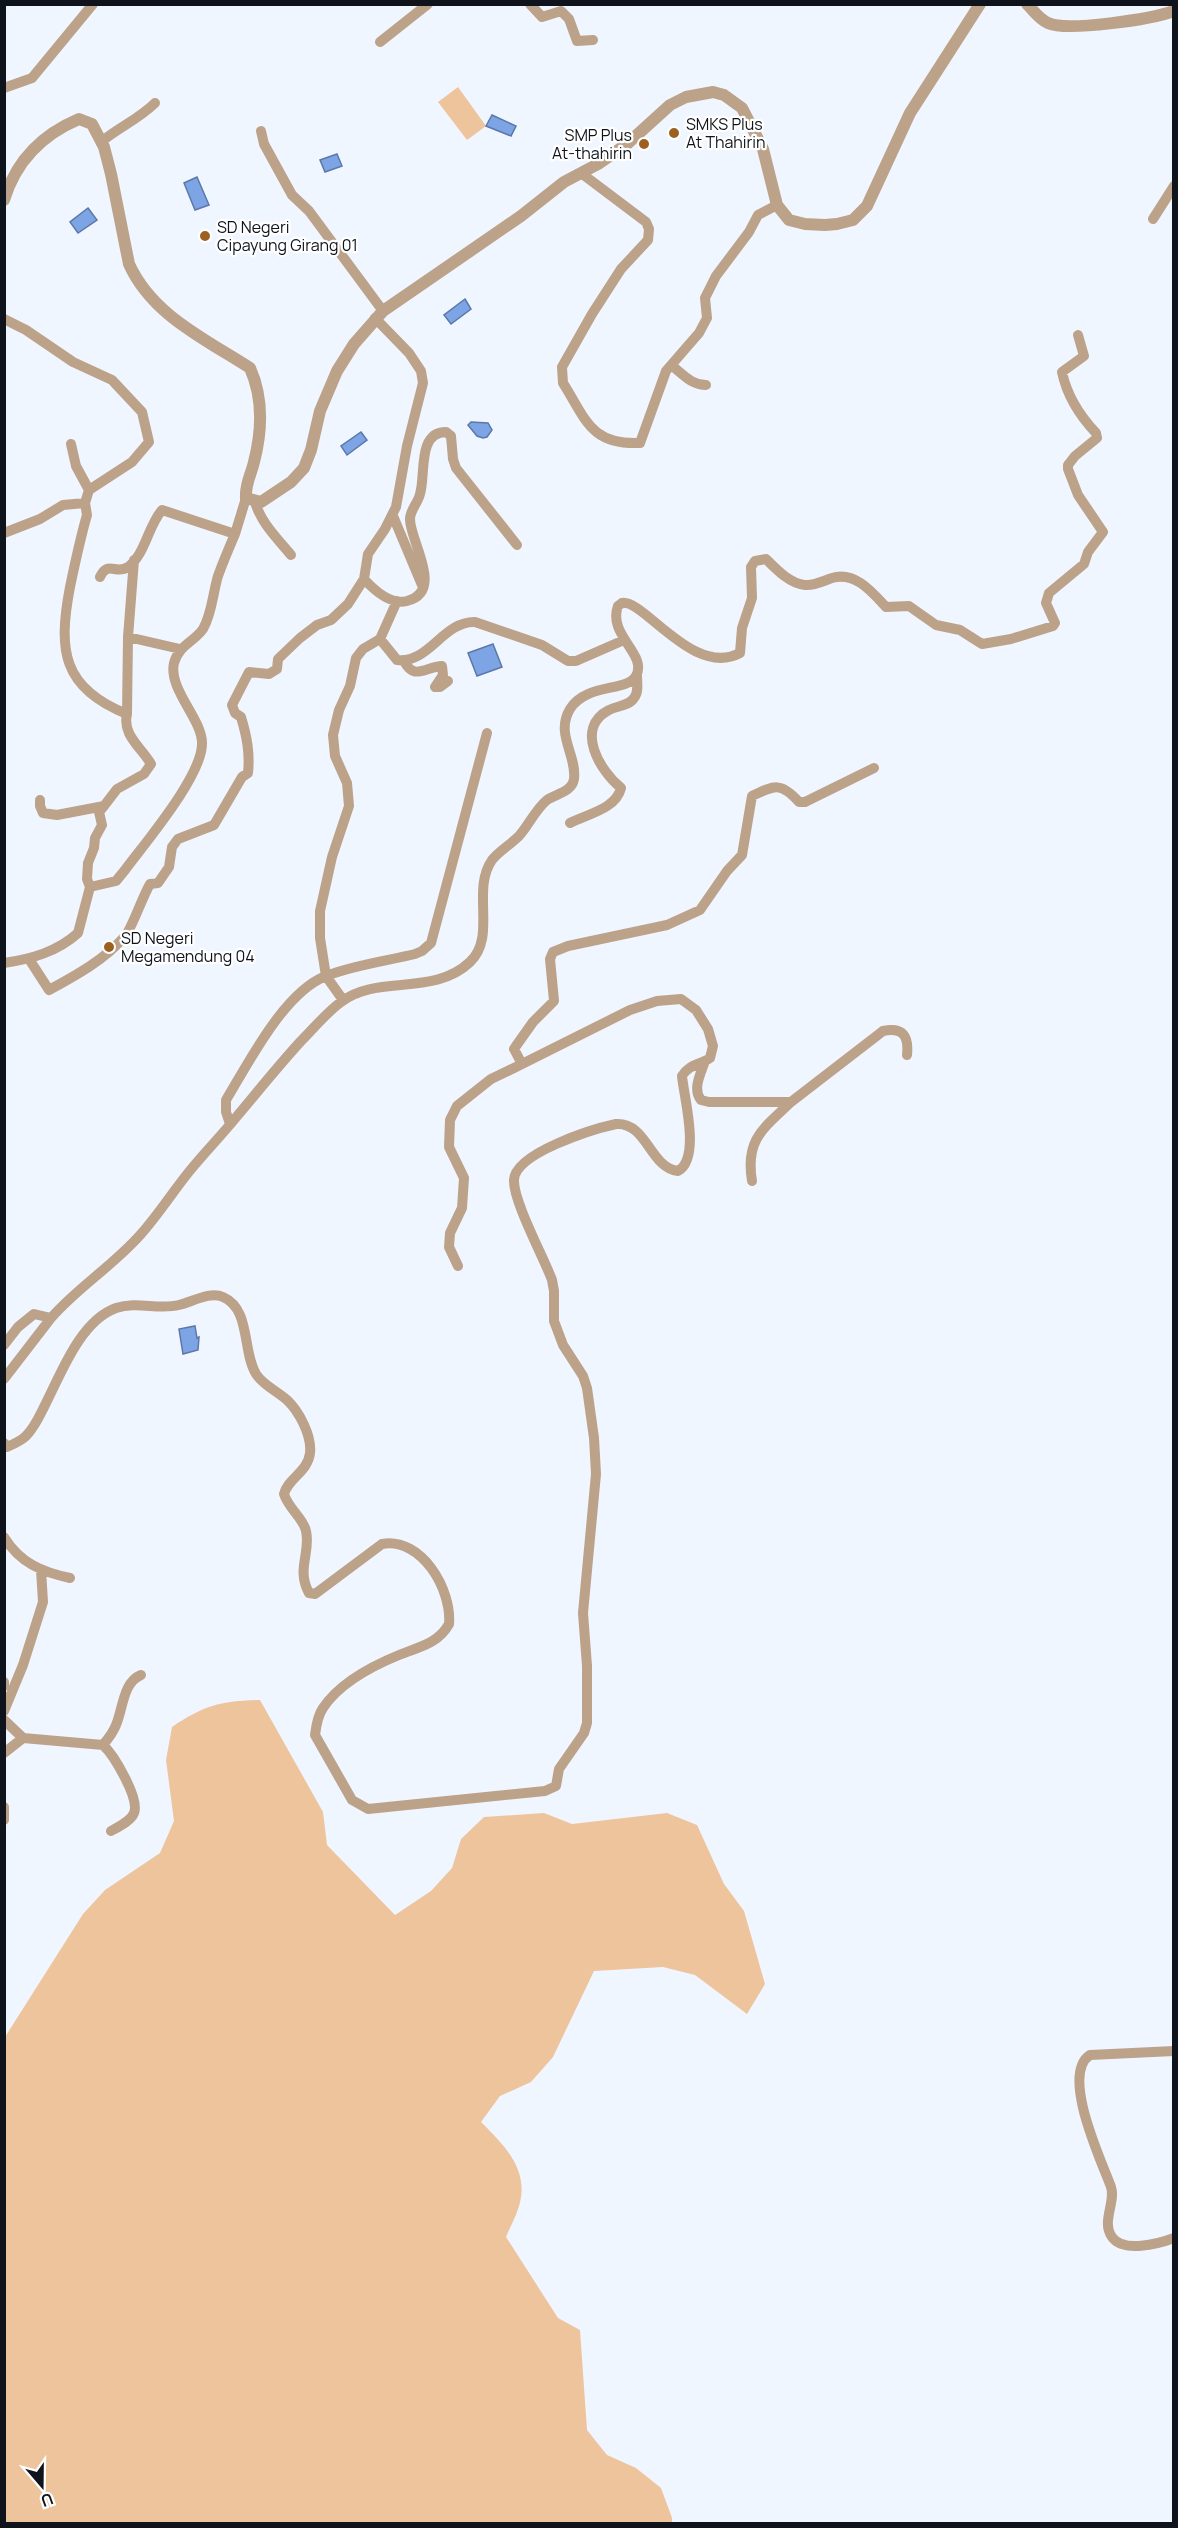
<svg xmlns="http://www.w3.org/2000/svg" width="1178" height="2528" font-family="Manrope,sans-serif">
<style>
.green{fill:#eec49d}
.water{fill:#7da4e4;stroke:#5c78a8;stroke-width:1.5}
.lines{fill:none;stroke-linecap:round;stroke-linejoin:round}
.minor{stroke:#bda28a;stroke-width:10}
.tertiary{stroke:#bda28a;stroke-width:12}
.poi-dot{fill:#9c6121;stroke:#fff;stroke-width:2}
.labels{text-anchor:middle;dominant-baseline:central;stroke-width:4.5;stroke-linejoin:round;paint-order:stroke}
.poi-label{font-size:16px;fill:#0f131b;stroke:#fff;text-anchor:start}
</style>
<rect width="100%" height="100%" fill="#f0f6ff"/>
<path class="green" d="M458 87 486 126 467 140 438 102Z
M260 1700 323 1812 327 1845 395 1915 431 1891 452 1868 461 1839 484 1817 544 1813 572 1824 667 1813 697 1825 724 1884 744 1911 765 1984 747 2014 695 1975 663 1967 594 1971 553 2057 531 2082 500 2096 481 2122C504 2145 530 2170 519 2206 516 2217 510 2227 506 2237L558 2318 580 2330 587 2430 607 2455 636 2468 661 2488 672 2518V2523H5V2037L83 1914 105 1890 160 1853 174 1821 166 1760 172 1727C205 1705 221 1701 260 1700Z"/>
<path class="water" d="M492 115 516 126 511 136 486 126Z
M337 154 342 166 325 172 320 160Z
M197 177 209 205 195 210 184 183Z
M88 208 97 220 78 233 70 222Z
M465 299 471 309 451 324 444 315Z
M471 422 488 423 492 430 487 437 483 438 477 436 468 425Z
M361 432 367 440 347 455 341 446Z
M493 644 502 667 477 676 468 653Z
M195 1326 197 1338 199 1337 198 1350 183 1354 179 1329Z"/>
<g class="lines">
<path class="minor" d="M530 4 542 17 561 11 569 19 577 41 593 40
M380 42 428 4
M4 88 32 78 93 4
M261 131 264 144 292 195 309 211 383 311
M101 142C119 127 139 119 155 103
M581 173 646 222 649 229 648 240 621 269 592 314 562 367 563 383C586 419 590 445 640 443L666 371 699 333 707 318 705 298 716 276 749 232 758 215 777 205
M1153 219 1174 186
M375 318 409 353 421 371 423 383 407 446 396 507 385 529 368 554 364 579C374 590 391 605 407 601 445 591 410 542 410 519 410 510 418 503 420 494 426 475 417 432 446 432L451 436 453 459 456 468 517 545
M4 319 26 330 73 362 112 380 142 412 149 442 132 462 89 490
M671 365C683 374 691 385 706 385
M71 444 76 466 89 490 85 503 87 515C80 539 75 563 70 587 58 650 62 688 127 714
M255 502C261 523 277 538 291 555
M393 516 422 585
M4 533 40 519 63 505 85 503
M100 577C108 560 116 575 128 567 145 555 148 526 162 510L235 534 246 498
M397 601 380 639 397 660C429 664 443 621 475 622L542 645 568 661H576L624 640
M128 637 180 649
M404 661C414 681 425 667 442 666L443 675 435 687H440L448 681
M40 800V806L43 813 57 815 104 806 117 789 144 774 151 764C141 747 122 735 127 714L128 637 134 560
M570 823C587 814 616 809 621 788 600 771 574 728 609 710 616 706 629 706 634 698 639 692 637 683 637 675
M90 887 116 881 125 870C145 843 203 775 202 743 202 719 168 689 174 663 179 645 194 642 203 629 212 614 213 592 218 576 223 562 229 548 235 534
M29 959 49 990C75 976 106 959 126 935 133 925 142 898 150 884L158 883 169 867 172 847 178 839 214 825 242 777 248 773C250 753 247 737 241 717L235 713 232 705 249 672 269 674 277 669 278 659 300 638 317 625 331 620 348 604 364 579
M4 963C31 959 57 952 78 933L90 887 87 879 88 863 94 848 95 838 102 825 99 812 104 806
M343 1000 326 976 320 938V911L332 857 349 806 347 783 335 756 333 735 339 710 350 686 356 658 363 649 380 639
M705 1061C701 1073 692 1089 701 1100L709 1102H791C764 1128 745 1139 752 1181
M522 1064 514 1049 516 1046 533 1022 554 1001 550 959 553 952 568 946 667 925 700 910 727 871 742 855 752 796C775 785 781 782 799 802H805L874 768
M791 1102 883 1031C903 1027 909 1036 907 1055
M230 1124 226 1112V1100C248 1064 284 992 326 976 354 965 386 961 415 954L422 951 431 943 487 733
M4 1345 18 1327 34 1314 51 1318C78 1287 114 1265 141 1234 158 1215 172 1193 188 1173 204 1153 222 1135 238 1115 259 1090 279 1065 301 1041 314 1028 326 1013 341 1002 377 974 433 997 470 962 497 937 471 890 492 860 499 851 510 845 519 836 529 825 535 810 547 800 556 794 572 792 574 779 577 755 555 734 570 709 586 683 627 692 636 676 648 654 607 635 618 606L622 603C644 599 693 678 740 653L742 628 752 598 751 567 755 561 766 559C776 569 790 584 805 585 814 586 823 581 832 578 855 571 872 592 886 607L909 606 936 625 960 630 982 644 1011 639 1053 626 1055 623 1046 603 1049 593 1084 564 1088 552 1103 532 1078 495 1068 469V465L1075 456 1097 438 1096 433C1079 415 1067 396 1062 372L1084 356 1078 335
M4 1379 51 1318
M4 1443 7 1447C14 1444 21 1441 26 1436 35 1427 40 1415 45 1405 61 1374 80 1321 116 1308 137 1301 158 1310 179 1305 192 1302 210 1291 223 1297 251 1309 242 1351 256 1374 263 1385 277 1391 287 1400 299 1411 312 1436 310 1453 308 1472 288 1478 284 1494 288 1508 304 1519 306 1531 311 1553 296 1569 309 1593L315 1594 382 1544C422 1537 452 1590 449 1624 438 1644 418 1647 399 1655 372 1666 339 1684 323 1708 318 1715 316 1727 315 1735L352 1800 368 1809 545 1791 556 1786 559 1769 584 1733 587 1723V1666L583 1613 596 1474 594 1438 587 1388 583 1376 563 1345 554 1321V1291L552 1280C544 1258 513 1201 514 1180 515 1153 593 1129 616 1124 647 1122 650 1168 678 1171 701 1158 684 1098 682 1076 689 1064 700 1065 710 1058L713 1046 708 1029 696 1010 681 999 657 1001 630 1010 514 1068 491 1079 457 1106 450 1120 449 1147 464 1178 462 1208 450 1233 449 1247 458 1266
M4 1537C20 1563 42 1572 70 1578
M4 1682V1686
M4 1711 23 1665 43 1602 41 1570
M4 1720 23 1738 103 1745C114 1755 140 1799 134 1813 131 1821 118 1827 111 1831
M103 1745C108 1739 113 1733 116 1725 123 1709 123 1682 141 1675
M4 1753 23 1738
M4 1807V1820
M1174 2051 1090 2055C1060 2074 1102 2162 1111 2187 1116 2202 1101 2222 1112 2237 1123 2253 1158 2244 1174 2238"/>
<path class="tertiary" d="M1027 4C1034 11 1039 19 1048 23 1067 32 1152 19 1174 11
M4 200C16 161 41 135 79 119L92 124 104 147 111 174 129 264C152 315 205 339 250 368 263 397 262 431 254 462 251 475 245 484 246 498L261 502 291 482 304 468 311 450 320 411 337 371 354 344 383 311 521 216 564 182 598 164 627 144 670 105 686 97 713 92 724 95 742 108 763 149 777 205 789 220 805 224 825 225 837 224 853 220 867 206 910 113 980 4"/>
</g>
<g class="poi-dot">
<circle cx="674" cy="133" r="6"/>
<circle cx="644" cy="144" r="6"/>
<circle cx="205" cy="236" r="6"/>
<circle cx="109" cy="947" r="6"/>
</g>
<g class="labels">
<g class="poi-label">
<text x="686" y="124">SMKS Plus<tspan x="686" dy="18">At Thahirin</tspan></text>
<text x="632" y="135" text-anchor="end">SMP Plus<tspan x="632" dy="18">At-thahirin</tspan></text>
<text x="217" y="227">SD Negeri<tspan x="217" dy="18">Cipayung Girang 01</tspan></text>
<text x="121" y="938">SD Negeri<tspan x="121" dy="18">Megamendung 04</tspan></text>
</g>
</g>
<rect width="1178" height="2528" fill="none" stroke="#0f131b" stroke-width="12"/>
<g transform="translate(42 2486) rotate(160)" stroke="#ffffff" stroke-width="4.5" paint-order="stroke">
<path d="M0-4.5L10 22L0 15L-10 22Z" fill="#0f131b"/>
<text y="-9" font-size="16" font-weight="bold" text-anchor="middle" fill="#0f131b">U</text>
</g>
</svg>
